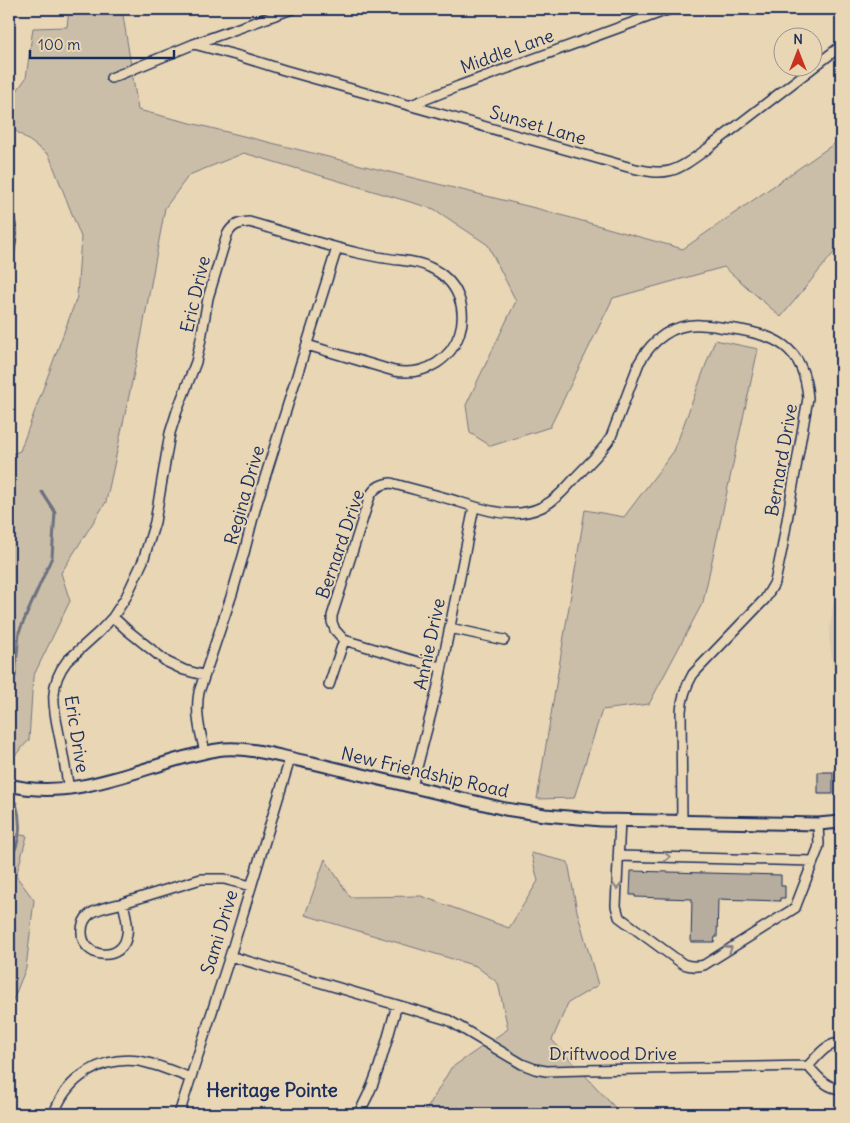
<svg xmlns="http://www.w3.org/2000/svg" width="850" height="1123" font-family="Delius,sans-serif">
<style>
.built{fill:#dacaae}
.green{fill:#cbbea8;stroke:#737683}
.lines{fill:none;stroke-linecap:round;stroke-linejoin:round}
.stream{stroke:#6c7180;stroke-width:3}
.building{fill:#b6ad9f;stroke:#1b2f5e}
.minor-casing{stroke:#1b2f5e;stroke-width:12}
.tertiary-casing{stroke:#1b2f5e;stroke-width:15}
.minor{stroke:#e9d6b4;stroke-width:9}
.tertiary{stroke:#e9d6b4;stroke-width:11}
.oneway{stroke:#828289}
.labels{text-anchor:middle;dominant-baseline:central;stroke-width:4;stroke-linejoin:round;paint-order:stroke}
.street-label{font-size:18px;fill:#1b2f5e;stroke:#e9d6b4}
.neighbourhood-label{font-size:19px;font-weight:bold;fill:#1b2f5e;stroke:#e9d6b4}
</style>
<rect width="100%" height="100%" fill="#e9d6b4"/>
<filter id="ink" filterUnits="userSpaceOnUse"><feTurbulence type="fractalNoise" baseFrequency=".02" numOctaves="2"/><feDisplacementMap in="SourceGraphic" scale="10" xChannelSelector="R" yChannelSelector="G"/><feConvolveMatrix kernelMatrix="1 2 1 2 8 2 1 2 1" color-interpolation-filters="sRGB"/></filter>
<g filter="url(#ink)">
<path class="built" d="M841 544V732L829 636Z"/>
<path class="green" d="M69 9H122L138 110 539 209 683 249 841 139V244L781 317 724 267 613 298 550 427 491 446 470 433 466 405 516 301 488 245 434 209 244 153 189 175 165 208 138 354 106 502 61 573 70 601 33 677 29 740 9 762V539L13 521 9 515V455L20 451 77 297 81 237 49 155 9 126V102L26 78 33 28 67 27Z
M715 340 758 349 703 602 649 704 602 710 574 798 537 799 585 510 624 517 674 451Z
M9 833 27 836 16 876 34 900 26 968 9 1010Z
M531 853 568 862 577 911 598 985 568 1003 552 1040 621 1114H424L451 1068 508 1029 498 983 476 966 305 915 325 859 350 897 421 896 509 928 538 881Z"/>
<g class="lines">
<path class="stream" d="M9 684 15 676 19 632 52 557 55 512 42 492
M9 758 11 763
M9 858C22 845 21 820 16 803"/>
</g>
<path class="building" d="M818 772H833V794H818Z
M631 871 781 875V886H785V898H780V901L718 899 717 937H715L714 942H691L692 899 635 897V895H630Z"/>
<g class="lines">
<defs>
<path id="minor" d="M194 44 239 56 284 70 628 167C668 177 674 173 707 149L841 46
M111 78 194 44 292 9
M411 105 459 86 670 9
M9 216 12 234 9 253
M113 617 127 630 167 662 184 670 203 675
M450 628 504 640
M441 667 422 663 344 640 335 630 332 622V616L370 496C375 487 381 484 391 483 412 489 433 494 453 500 482 509 513 521 542 507 556 500 566 488 576 477 588 464 602 452 611 437L639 363C652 340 673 323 701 325 709 325 719 327 727 328 774 334 804 345 808 398L782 549 775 582 765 599 693 674C686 686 682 697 681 711L682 821
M329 685 344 640
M205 752C200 732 195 713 199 692L232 594 244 553 256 506 337 248
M412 787 438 686 474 507
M69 789C66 772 63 755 60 739 54 710 47 686 67 661L99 632 113 617 126 597 143 561 155 522 170 433 177 411 196 362 201 339 208 298 227 235C232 225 238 223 249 222 285 232 322 245 358 253 367 255 376 257 385 258 399 261 416 260 429 267 489 294 462 382 394 371L307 345
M620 820 616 906 619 917 683 964C691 967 696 967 704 965L795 908 818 849 819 844 818 824
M618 856 813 861
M123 903C125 913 129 924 127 934 124 963 81 960 82 931 82 924 85 918 90 914 99 907 113 906 123 903Z
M123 903 201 879H224L251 886
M230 956 448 1020 522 1064 535 1069 546 1071 585 1070 808 1066
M841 1043C826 1043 818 1056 808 1066 818 1077 826 1088 841 1089
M54 1114C66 1078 101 1056 139 1061 156 1064 174 1072 191 1078
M179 1114 230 956 290 759
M358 1114C378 1081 386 1042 397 1005"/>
<path id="tertiary" d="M9 785C64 799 119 777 172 761 189 756 206 751 224 749 255 747 283 758 313 763L505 809 545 815 601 820 818 824 841 822"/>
</defs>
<use href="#minor" class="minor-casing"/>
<use href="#tertiary" class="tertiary-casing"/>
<use href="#minor" class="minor"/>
<use href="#tertiary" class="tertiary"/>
</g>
<defs><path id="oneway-chevron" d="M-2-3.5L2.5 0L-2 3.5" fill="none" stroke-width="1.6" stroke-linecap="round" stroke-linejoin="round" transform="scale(1.25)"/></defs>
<g class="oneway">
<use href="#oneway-chevron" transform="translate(667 857) rotate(1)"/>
<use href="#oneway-chevron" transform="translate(617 886) rotate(93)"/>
<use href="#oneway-chevron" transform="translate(729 949) rotate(-32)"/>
</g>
</g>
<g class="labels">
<g class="street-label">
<text transform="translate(507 51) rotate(-20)">Middle Lane</text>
<text transform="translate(538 125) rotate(16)">Sunset Lane</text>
<text transform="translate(195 294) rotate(-77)">Eric Drive</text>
<text transform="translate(781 460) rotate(-80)">Bernard Drive</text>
<text transform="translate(244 495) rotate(-74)">Regina Drive</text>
<text transform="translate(340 544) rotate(-71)">Bernard Drive</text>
<text transform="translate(429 644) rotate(-78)">Annie Drive</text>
<text transform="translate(77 734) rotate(81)">Eric Drive</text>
<text transform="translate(425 772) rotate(13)">New Friendship Road</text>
<text transform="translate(219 932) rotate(-73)">Sami Drive</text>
<text x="613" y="1053">Driftwood Drive</text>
</g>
<g class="neighbourhood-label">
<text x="272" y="1090">Heritage Pointe</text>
</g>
</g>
<rect width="850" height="1123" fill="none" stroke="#e9d6b4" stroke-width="30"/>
<rect x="15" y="15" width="820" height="1093" fill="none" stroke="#1b2f5e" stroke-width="2" filter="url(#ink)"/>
<g transform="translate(798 52)"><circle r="24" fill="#e9d6b4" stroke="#979392"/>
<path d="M0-4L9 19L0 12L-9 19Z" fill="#c8321e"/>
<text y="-8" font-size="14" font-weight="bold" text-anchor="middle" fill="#1b2f5e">N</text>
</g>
<path d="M30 50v8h144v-8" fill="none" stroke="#1b2f5e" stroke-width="2.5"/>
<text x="38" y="50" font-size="15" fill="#1b2f5e" stroke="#e9d6b4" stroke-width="4" paint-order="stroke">100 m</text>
</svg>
